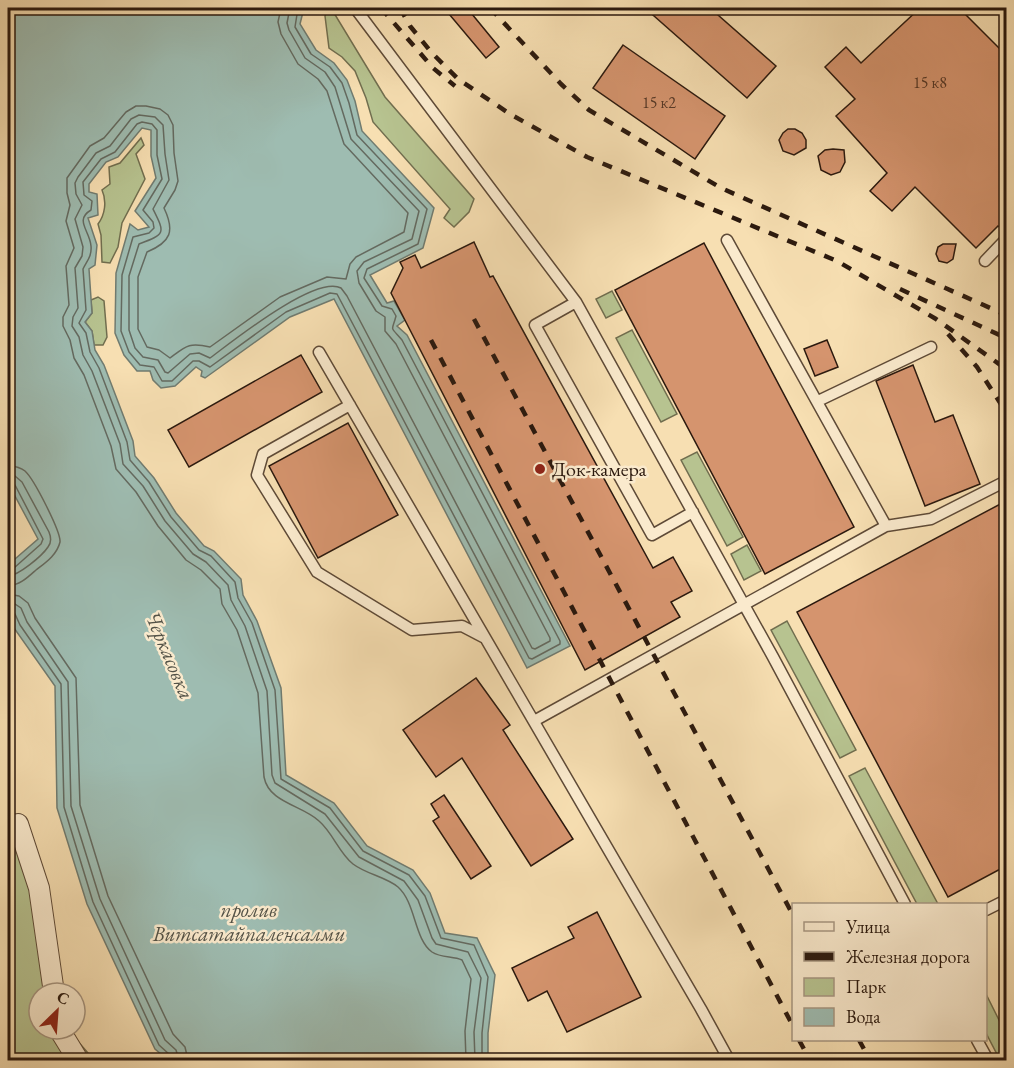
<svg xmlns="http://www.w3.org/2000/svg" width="1014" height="1068" font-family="'EB Garamond',serif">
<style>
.green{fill:#b7c390;stroke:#716e4f;stroke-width:1.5}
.water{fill:#9ebcb1;stroke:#707b70;stroke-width:1.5}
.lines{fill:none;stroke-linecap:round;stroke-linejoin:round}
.shore{stroke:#646a60;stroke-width:1.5}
.building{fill:#d5946e;stroke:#2b190e;stroke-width:1.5}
.lane-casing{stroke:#5e4a37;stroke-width:13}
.street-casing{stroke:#5e4a37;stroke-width:22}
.lane{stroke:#faeacd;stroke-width:10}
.street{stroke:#faeacd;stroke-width:20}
.rail{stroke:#2b190e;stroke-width:4.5;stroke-dasharray:10 10;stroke-linecap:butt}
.poi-dot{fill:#8f2418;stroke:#faeacd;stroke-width:2}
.labels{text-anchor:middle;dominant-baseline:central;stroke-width:5;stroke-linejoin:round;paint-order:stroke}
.number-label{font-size:16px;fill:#563826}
.poi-label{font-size:20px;fill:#2b190e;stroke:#faeacd;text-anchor:start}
.water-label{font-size:21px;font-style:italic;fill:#535247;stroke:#faeacd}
</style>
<rect width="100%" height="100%" fill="#f7dfb2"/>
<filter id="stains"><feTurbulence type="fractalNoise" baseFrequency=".00333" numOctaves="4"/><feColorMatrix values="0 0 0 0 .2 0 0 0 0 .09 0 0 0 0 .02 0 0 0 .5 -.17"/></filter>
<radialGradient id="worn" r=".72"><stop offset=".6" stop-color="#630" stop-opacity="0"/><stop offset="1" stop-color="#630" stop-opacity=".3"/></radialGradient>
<path class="green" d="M329 8H331L385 97 474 199 469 212 454 227 444 218 450 209 373 122 366 98 355 71 342 57 329 48 325 16Z
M141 138 144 145 136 154 145 179 122 223 118 247 110 263 102 262 101 235 98 224C105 215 107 201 102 190L110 184 109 167 120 163Z
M612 291 622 310 606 318 596 299Z
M98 297 104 301 107 337 103 345H94L92 331 85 322 92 313 91 300Z
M632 330 677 414 661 422 616 338Z
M697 452 743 537 727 546 681 460Z
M747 545 761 571 744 580 731 554Z
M787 621 856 750 840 758 771 630Z
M865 768 938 904H917L849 776Z
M8 810 62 993H39V1029H73L75 1038 94 1060H8Z
M986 994 1006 1034V1060H1000L986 1033Z"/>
<path class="water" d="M8 8H304L300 24 316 50 334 63 347 80 355 101 362 131 434 208 423 248 370 275 387 303 394 301 405 320 397 326 407 335 570 646 527 668 334 299 290 317 205 378 201 376 202 371 196 367 175 386 161 388 153 380 150 371H137L124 355 115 333 116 273 130 224 138 230 149 227 135 211 156 178 151 156V130L142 128 118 157 106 162 89 184V192L97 194 98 215 88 218 97 245 95 265 89 269 92 313 85 322 92 331 95 350 104 365 133 441 135 456 154 478 176 513 204 546 214 551 241 579 243 595 257 621 281 688 286 775 334 803 367 846 413 870 430 893 445 933 477 938 495 975 488 1033V1060H168L155 1049 87 904 57 808 55 686 14 628 8 609V565L38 539 8 483Z"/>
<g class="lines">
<path class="shore" d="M281 8 278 22 281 34 298 64 318 79 327 91 344 144 408 213 404 232 356 257 350 264 346 279 327 277 280 297 210 347C189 342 186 346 170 358L159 350 147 347 138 329V277L147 252C171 242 175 231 164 208L175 190 178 181 174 153 173 125 168 115 160 109 146 106H136L126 112 104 138 90 146 67 178V193L70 205 66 221 74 248 66 266 69 305 63 317V326L70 340 74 358 84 375 111 446 116 469 136 492 158 526 186 560 201 570 220 589 222 604 237 630 258 693 264 777C269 803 302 805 319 821 333 833 339 853 353 864 366 874 386 877 398 887 416 903 414 939 432 952 441 958 453 956 462 960L471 979 465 1031 466 1060
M290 8 287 23 289 30 305 58 325 72 335 87 351 139 419 211 412 239 364 262 357 271 359 283 376 311 385 317V331L396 344 550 638V641L535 649 532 648 347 296 341 288C315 275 233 341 210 358L199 353 190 354 168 373 165 372 158 360 143 357 135 348 129 330V276L139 244C166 234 165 233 153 209L169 180 165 154 163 125 155 117 139 115 131 119 110 146 96 153 78 177 75 183 76 194 82 205 75 219 83 247 82 256 75 268 78 308 73 317 72 326 79 337 83 355 92 371 120 444 123 464 143 486 165 521 193 554 206 562 228 585 231 600 245 626 267 691 272 775 275 783 325 814 359 857 404 881 418 900 432 938 436 944 468 952 481 978 474 1032 475 1060
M298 8 295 27 311 54 330 67 342 83 349 103 357 135 427 209 418 244 367 269 364 278 382 306 392 309 396 316C392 332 389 325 402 340L560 641V644L532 659 529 658 337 294 330 293 286 312 210 367 199 361H193L172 381H162L154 367 140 365 129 352 121 331 122 275 133 237 149 233 154 228 153 222 143 210 162 179 157 155V130L152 124 142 122 137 124 115 152 101 159 83 182 84 195 92 201 91 210C74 220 90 231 91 246 92 256 87 261 83 269L86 310 79 323 86 333 90 352 99 368 127 442 130 460 149 482 171 517 199 550 211 556 235 582 238 598 252 623 275 690 281 779 330 808 363 851 409 875 425 896 441 938 474 945 488 977 482 1033V1060
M8 465C14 466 20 467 25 471 34 479 61 532 60 542 57 555 45 563 36 570 27 578 20 585 8 586
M8 474 15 476 22 482 49 532C51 537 52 542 48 547 42 556 18 576 8 576
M8 482 15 485 43 539 41 544 14 568 8 569
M8 594 19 596 28 603 35 618 76 678 80 805 108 896 173 1034 185 1047 188 1060
M8 603 15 604 21 608 27 622 68 682 71 806 100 899 165 1040 176 1050 179 1060
M8 610 15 614 20 625 61 684 64 807 93 902 159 1045 170 1055 171 1060"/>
</g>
<path class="building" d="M444 8H467L499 47 486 58Z
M645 8H710L776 66 747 98Z
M920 8H959L1006 55V232L998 226 976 248 915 187 892 211 870 191 887 173 836 116 855 99 825 67 846 47 861 63Z
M623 45 725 116 695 159 593 88Z
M788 129H795L802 133 806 140V148L794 155 783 151 779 140 783 133Z
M833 149 844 150 845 162 840 172 831 175 821 170 818 156 825 150Z
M474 242 490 277 493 276 653 568 673 557 692 591 671 602 680 617 585 670 391 293 403 268 400 262 415 255 421 268Z
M704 243 854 527 765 574 615 290Z
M943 244H956L953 259 947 263 939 261 936 254 938 247Z
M827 340 838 367 815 376 804 349Z
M301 355 322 392 189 467 168 430Z
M913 365 935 422 953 415 980 484 925 506 876 381Z
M348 423 398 515 318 558 269 466Z
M1006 501V866L948 897 797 612Z
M476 678 510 725 503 730 573 839 531 866 462 758 436 777 403 730Z
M444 795 491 866 471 879 433 821 439 817 431 804Z
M597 912 641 997 567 1032 547 991 528 1001 512 968 574 938 568 927Z"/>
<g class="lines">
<defs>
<path id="lane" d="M355 8 576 302 773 657 905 904
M1004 8 1006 10
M985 261 1006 239
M576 302 535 325 652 535 693 512
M319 352 701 1009 729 1060
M818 401 931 347
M350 405 263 454 257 475 317 572 412 630 462 626 485 638
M886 526 931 519 1006 481
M534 721 886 526 727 240
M986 910 1006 900
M977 1040 988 1060"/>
<path id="street" d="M18 824 39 888 54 993
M59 1029 78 1060"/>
</defs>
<use href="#lane" class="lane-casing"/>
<use href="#street" class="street-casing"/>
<use href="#lane" class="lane"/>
<use href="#street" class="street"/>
<path class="rail" d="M381 8 433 68 455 86
M400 8 410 26 432 53 458 79 510 114 587 157 837 261 936 319 1006 369
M490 8 561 84 589 110 721 188 1006 315
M900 289 1006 338
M474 319 794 917
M948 334 977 367 1006 412
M431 340 794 1028
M799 1040 810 1060
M859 1040 870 1060"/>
</g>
<circle class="poi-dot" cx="540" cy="469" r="6"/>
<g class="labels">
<g class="number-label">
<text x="930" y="82">15 к8</text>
<text x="659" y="102">15 к2</text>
</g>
<g class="poi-label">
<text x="552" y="469">Док-камера</text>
</g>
<g class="water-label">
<text transform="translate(170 655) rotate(67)">Черкасовка</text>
<text x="249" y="909">пролив<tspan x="249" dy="24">Витсатайпаленсалми</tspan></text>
</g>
</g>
<rect width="1014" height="1068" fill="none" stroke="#f7dfb2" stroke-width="30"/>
<rect x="9" y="9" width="996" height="1050" fill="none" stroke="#2b190e" stroke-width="3"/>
<rect x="15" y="15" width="984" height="1038" fill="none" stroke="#2b190e" stroke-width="1.5"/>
<rect x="792" y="903" width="195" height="138" fill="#faeacd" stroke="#a79681" stroke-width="1.5"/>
<rect x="804" y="922" width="30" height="9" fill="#faeacd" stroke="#a79681" stroke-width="1.5"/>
<text x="846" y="933" font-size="18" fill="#2b190e">Улица</text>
<rect x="804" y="952" width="30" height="9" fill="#2b190e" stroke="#a79681" stroke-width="1.5"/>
<text x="846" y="963" font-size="18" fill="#2b190e">Железная дорога</text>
<rect x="804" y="978" width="30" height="18" fill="#b7c390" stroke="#a79681" stroke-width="1.5"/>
<text x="846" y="993" font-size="18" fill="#2b190e">Парк</text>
<rect x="804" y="1008" width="30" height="18" fill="#9ebcb1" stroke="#a79681" stroke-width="1.5"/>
<text x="846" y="1023" font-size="18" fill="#2b190e">Вода</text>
<g transform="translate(57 1011) rotate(25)"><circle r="28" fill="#faeacd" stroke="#a79681" stroke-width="1.5"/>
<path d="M0-4.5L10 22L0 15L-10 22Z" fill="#8f2418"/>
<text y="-9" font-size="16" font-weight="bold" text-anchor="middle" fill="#2b190e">С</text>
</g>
<rect width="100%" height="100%" filter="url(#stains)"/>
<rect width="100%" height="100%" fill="url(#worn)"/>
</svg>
